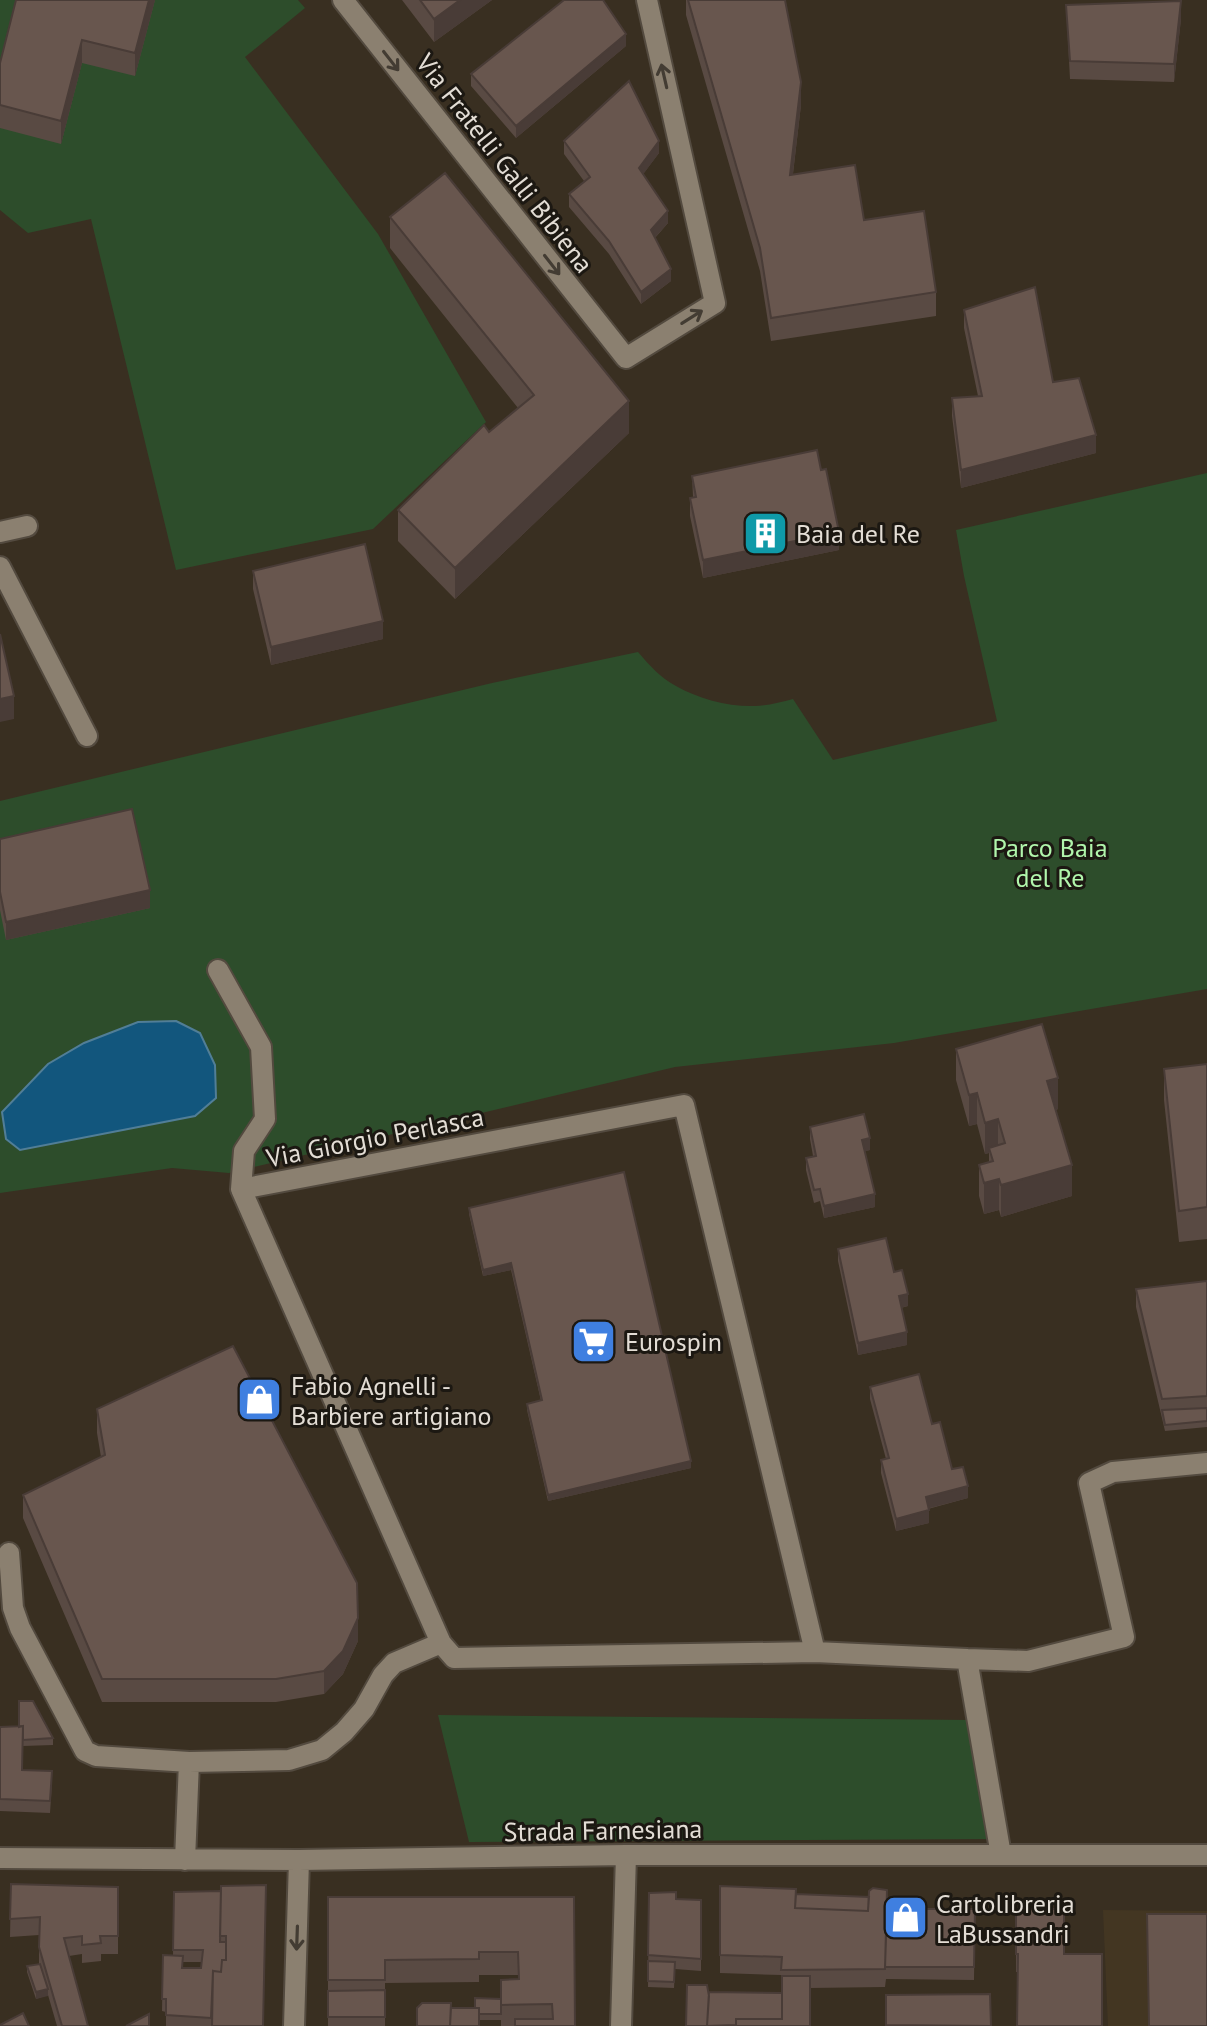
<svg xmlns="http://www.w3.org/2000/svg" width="1207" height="2026" font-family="'PT Sans',sans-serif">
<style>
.built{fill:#433622}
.green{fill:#2d4d2b}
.water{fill:#12567d;stroke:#517e97;stroke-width:2}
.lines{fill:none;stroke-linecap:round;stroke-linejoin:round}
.minor-casing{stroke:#534a3f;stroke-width:24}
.minor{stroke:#8b8070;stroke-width:20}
.wall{fill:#594a43;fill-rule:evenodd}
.shaded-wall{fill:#493c37}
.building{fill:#68564e;stroke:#493c37;stroke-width:2}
.oneway{stroke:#433c33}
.labels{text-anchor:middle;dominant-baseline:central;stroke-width:6;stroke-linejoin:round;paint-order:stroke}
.street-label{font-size:26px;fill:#e3ddd5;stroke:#1c1812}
.poi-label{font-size:26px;fill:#e3ddd5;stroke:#1c1812;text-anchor:start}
.park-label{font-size:26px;fill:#b1f6ac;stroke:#1c1812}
</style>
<rect width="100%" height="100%" fill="#392f21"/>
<path class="built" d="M1103 1910 1207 1911V2026H1108Z"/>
<path class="green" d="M0 0H298L305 8 245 57 378 234 486 422 373 529 176 570 91 219 28 233 0 210Z
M1207 473V989L894 1043 675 1067 229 1173 172 1168 0 1193V801L492 683 638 652C649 665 661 678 676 686 699 699 729 707 755 706 767 706 781 702 793 699L833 760 997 721 964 576 956 530Z
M438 1715 971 1720 992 1839 469 1842Z"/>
<path class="water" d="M176 1021 200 1033 215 1065 216 1098 195 1116 20 1150 6 1139 2 1112 48 1064 84 1043 138 1022Z"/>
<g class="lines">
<defs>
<path id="minor" d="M343 0 626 358 715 303 647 0
M0 532 27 526
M0 567 87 736
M218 970 261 1047 265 1119 244 1151 241 1189
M9 1553 13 1608 20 1628 85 1751 96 1756 189 1762
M815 1652 684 1105 241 1189 441 1643 454 1658 815 1652 967 1659 1001 1855
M967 1659 1028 1661 1124 1637 1089 1483 1113 1472 1207 1463
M0 1858 299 1860 626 1855H1207
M185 1860 189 1762 289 1760 322 1750 344 1732 364 1709 383 1675 394 1663 441 1643
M294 2026 299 1860
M621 2026 626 1855"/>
</defs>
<use href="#minor" class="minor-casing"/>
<use href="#minor" class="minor"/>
</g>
<path class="wall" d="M155 0 135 76 82 63 61 144 0 128V63Z
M402 0H492L434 42Z
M686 0H785L801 105 793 174 864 220 936 292V316L771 341 760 271 686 15Z
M1066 5 1181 19 1174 82 1070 79Z
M626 46 516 138 471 86V74Z
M564 141 659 153 643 174 668 223 655 238 671 281 641 304 609 254 569 207V194L584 181 564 154Z
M390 217 629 433 455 599 398 541V510L489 432 518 408 390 248Z
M964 310 1053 382 1096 453 961 488 952 416V398L978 396 964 328Z
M692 476 839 550 703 578 690 516V498L693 497Z
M253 571 383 639 271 665 253 589Z
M0 839 150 908 6 940 0 910Z
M956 1049 1058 1109 1056 1110 1072 1196 1001 1217 999 1210 984 1214 979 1196V1165L989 1162V1153L985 1154 977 1124 969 1126 956 1080Z
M1207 1064V1239L1179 1242 1164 1100V1069Z
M810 1127 870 1150 865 1151 875 1207 824 1218 820 1201 814 1203 806 1170V1158L813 1156 810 1139Z
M469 1208 691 1468 548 1501 527 1410V1404L541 1401 511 1270 483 1276 469 1214Z
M838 1249 894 1272 908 1306 901 1308 907 1345 858 1355 838 1261Z
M1207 1281V1427L1165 1431 1136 1307V1289Z
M870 1387 932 1424 952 1469 968 1498 928 1509 929 1523 896 1531 881 1473V1460L886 1459 870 1399Z
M97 1409 358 1641 343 1674 324 1694 276 1702H102L23 1518V1495L101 1457 97 1433Z
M0 1727 53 1738V1745L23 1746 22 1770 52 1783 50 1813 0 1811Z
M11 1884 118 1887V1954H101V1961L82 1963V1954L69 1956 88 2026H57L48 1995 36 1999 27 1972V1966L39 1964V1935L10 1937Z
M266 1885 212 2026H166V2012L162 2011 163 1955 173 1956 174 1892 221 1891ZM183 1962H201V1968H183Z
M720 1886 796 1894 887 1909H975L974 1980 886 1979 885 1987 810 1988V2026H686L709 1996 782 1993 781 1975 720 1973Z
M649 1893 676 1899 701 1900V1971L675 1969 674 1988 648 1987Z
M328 1897H574L575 2026H501V2020H479L451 2008H475L501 1999 518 1979V1975H479V1982L385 1983V2026H328Z
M1016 1909H1064L1018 1972H1016Z"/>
<path class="shaded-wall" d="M149 0H155L135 76V53Z
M460 0H492L434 42V19Z
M1181 1V19L1174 82V64Z
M626 34V46L516 138V126Z
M82 40V63L61 144V121Z
M801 82V105L790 198V175Z
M659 141V153L639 180V168Z
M668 211V223L651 242V230Z
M671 269V281L641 304V292Z
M629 401V433L455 599V568Z
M1096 435V453L961 488V470Z
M839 532V550L703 578V560Z
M383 621V639L271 665V647Z
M14 696V719L0 722V699Z
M150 890V908L6 940V922Z
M1058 1078V1109L1047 1112V1081Z
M977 1093V1124L969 1126V1095Z
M998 1119V1151L989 1148V1153L985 1154V1123Z
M870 1138V1150L862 1152V1140Z
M1072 1165V1196L1001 1217V1185Z
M999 1179V1210L984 1214V1183Z
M875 1194V1207L824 1218V1206Z
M511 1263V1270L483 1276V1270Z
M908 1294V1306L899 1308V1296Z
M907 1332V1345L858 1355V1343Z
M691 1461V1468L548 1501V1495Z
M968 1486V1498L926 1509V1497Z
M929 1510V1523L896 1531V1519Z
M358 1618V1641L343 1674 324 1694V1671Z
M48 1989V1996L36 1999V1992Z"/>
<path class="building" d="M16 0H149L135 53 82 40 61 121 0 105V63Z
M420 0H460L434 19Z
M564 0H603L626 34 516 126 471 74Z
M688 0H785L801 82 790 175 855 165 864 220 924 211 936 292 771 318 760 248Z
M1181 1 1174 64 1070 61 1066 5Z
M629 81 659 141 639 168 668 211 651 230 671 269 641 292 609 241 569 194 590 177 564 141Z
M445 173 629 401 455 568 398 510 484 425 489 432 534 395 390 217Z
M1035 287 1053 382 1079 378 1096 435 961 470 952 398 982 396 964 310Z
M817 450 821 470 826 469 839 532 703 560 690 498 696 497 692 476Z
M365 544 383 621 271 647 253 571Z
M0 634 14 696 0 699Z
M132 809 150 890 6 922 0 892V839Z
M1042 1024 1058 1078 1047 1081 1072 1165 1001 1185 999 1179 984 1183 979 1165 993 1161 989 1148 1005 1143 998 1119 985 1123 977 1093 969 1095 956 1049Z
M1207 1064V1207L1179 1211 1164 1069Z
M864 1114 870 1138 862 1140 875 1194 824 1206 820 1189 814 1190 806 1158 816 1156 810 1127Z
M624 1172 691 1461 548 1495 527 1404 542 1400 511 1263 483 1270 469 1208Z
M886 1238 894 1272 902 1270 908 1294 899 1296 907 1332 858 1343 838 1249Z
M1207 1281V1396L1162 1399 1136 1289Z
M233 1346 357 1583 358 1618 343 1651 324 1671 276 1679H102L23 1495 105 1455 97 1409Z
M919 1374 932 1424 940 1422 952 1469 963 1467 968 1486 926 1497 929 1510 896 1519 881 1460 889 1458 870 1387Z
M1207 1408V1421L1165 1425 1162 1410Z
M19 1701H33L53 1738 23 1740V1726L19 1727Z
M23 1726 22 1770 52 1771 50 1801 0 1799V1727Z
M11 1884 118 1887V1936H100L101 1943 82 1945V1936L64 1938 88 2026H62L39 1947 40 1917 10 1919Z
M266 1885 263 2026H212L213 1971 221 1972 222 1960H226V1936H220L221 1886Z
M720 1886 796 1889 795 1908 868 1911 869 1891 873 1888 887 1890 885 1969 781 1970 782 1957 720 1955Z
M221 1891 220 1942H226V1960H222L221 1972 213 1971 211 2018 166 2015V1999H162L163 1955 183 1956 182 1968H201L203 1950H173L174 1892Z
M676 1892V1899L701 1900V1959L648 1955 649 1893Z
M796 1894 869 1897 868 1911 795 1908Z
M328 1897H574L575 2026H515V2019H553L552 2004 501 2005V1980L519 1979 518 1952H479V1959L385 1960V1980H328Z
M887 1909H975L974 1967H885Z
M1016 1909H1064V1954H1102V2026H1017L1018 1954H1016Z
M1147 1914H1207V2026H1149Z
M648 1961 675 1962 674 1982 648 1981Z
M40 1964 48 1989 36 1992 27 1966Z
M782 1976H810V2026H736V2019H782Z
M687 1985H707L709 1996 707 2026H686Z
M385 1990V2017H328V1991Z
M709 1992 782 1993V2019H736V2025L707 2026Z
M990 1994 991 2026 886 2025V1995Z
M475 1998 501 1999V2014H479V2008H475Z
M422 2003H451L450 2026H417V2008Z
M451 2008H479V2026H450Z
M23 2013 29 2026H0V2025Z
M149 2014V2026H126Z"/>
<defs><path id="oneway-shaft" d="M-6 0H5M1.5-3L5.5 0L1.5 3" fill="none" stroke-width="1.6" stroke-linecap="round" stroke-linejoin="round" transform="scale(2)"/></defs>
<g class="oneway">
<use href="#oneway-shaft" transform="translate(391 61) rotate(52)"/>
<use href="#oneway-shaft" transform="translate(664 76) rotate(-103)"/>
<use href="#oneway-shaft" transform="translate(552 265) rotate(52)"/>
<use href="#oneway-shaft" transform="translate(692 317) rotate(-32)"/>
<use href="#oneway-shaft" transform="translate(297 1938) rotate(92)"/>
</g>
<defs>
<symbol id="building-square" viewBox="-11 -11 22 22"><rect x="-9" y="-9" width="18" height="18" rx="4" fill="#0f9aa8" stroke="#1c1812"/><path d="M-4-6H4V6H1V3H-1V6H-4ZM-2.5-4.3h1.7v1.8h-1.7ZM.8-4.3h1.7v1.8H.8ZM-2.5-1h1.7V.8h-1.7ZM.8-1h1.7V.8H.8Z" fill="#fff"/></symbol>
<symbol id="supermarket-square" viewBox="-11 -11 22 22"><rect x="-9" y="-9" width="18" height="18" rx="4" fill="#3f7fe0" stroke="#1c1812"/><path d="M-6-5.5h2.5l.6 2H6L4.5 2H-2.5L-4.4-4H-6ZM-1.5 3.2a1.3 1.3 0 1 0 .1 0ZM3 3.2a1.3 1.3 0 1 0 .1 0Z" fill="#fff"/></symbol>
<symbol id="shop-square" viewBox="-11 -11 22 22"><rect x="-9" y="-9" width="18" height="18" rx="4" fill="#3f7fe0" stroke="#1c1812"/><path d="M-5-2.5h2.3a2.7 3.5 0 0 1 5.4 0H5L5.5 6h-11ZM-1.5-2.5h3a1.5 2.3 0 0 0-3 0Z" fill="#fff"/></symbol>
</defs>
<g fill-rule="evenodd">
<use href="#building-square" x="740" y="508" width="51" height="51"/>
<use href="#supermarket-square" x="568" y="1316" width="51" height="51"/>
<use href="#shop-square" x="234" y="1374" width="51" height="51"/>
<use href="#shop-square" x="880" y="1892" width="51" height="51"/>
</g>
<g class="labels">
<g class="street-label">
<text transform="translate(505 163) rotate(52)">Via Fratelli Galli Bibiena</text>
<text transform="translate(375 1137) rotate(-11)">Via Giorgio Perlasca</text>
<text transform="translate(603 1830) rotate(-1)">Strada Farnesiana</text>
</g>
<g class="poi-label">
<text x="796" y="533">Baia del Re</text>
<text x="625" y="1341">Eurospin</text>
<text x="291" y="1385">Fabio Agnelli -<tspan x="291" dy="30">Barbiere artigiano</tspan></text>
<text x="936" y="1903">Cartolibreria<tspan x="936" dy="30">LaBussandri</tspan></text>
</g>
<g class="park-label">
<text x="1050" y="847">Parco Baia<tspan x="1050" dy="30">del Re</tspan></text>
</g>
</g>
</svg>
